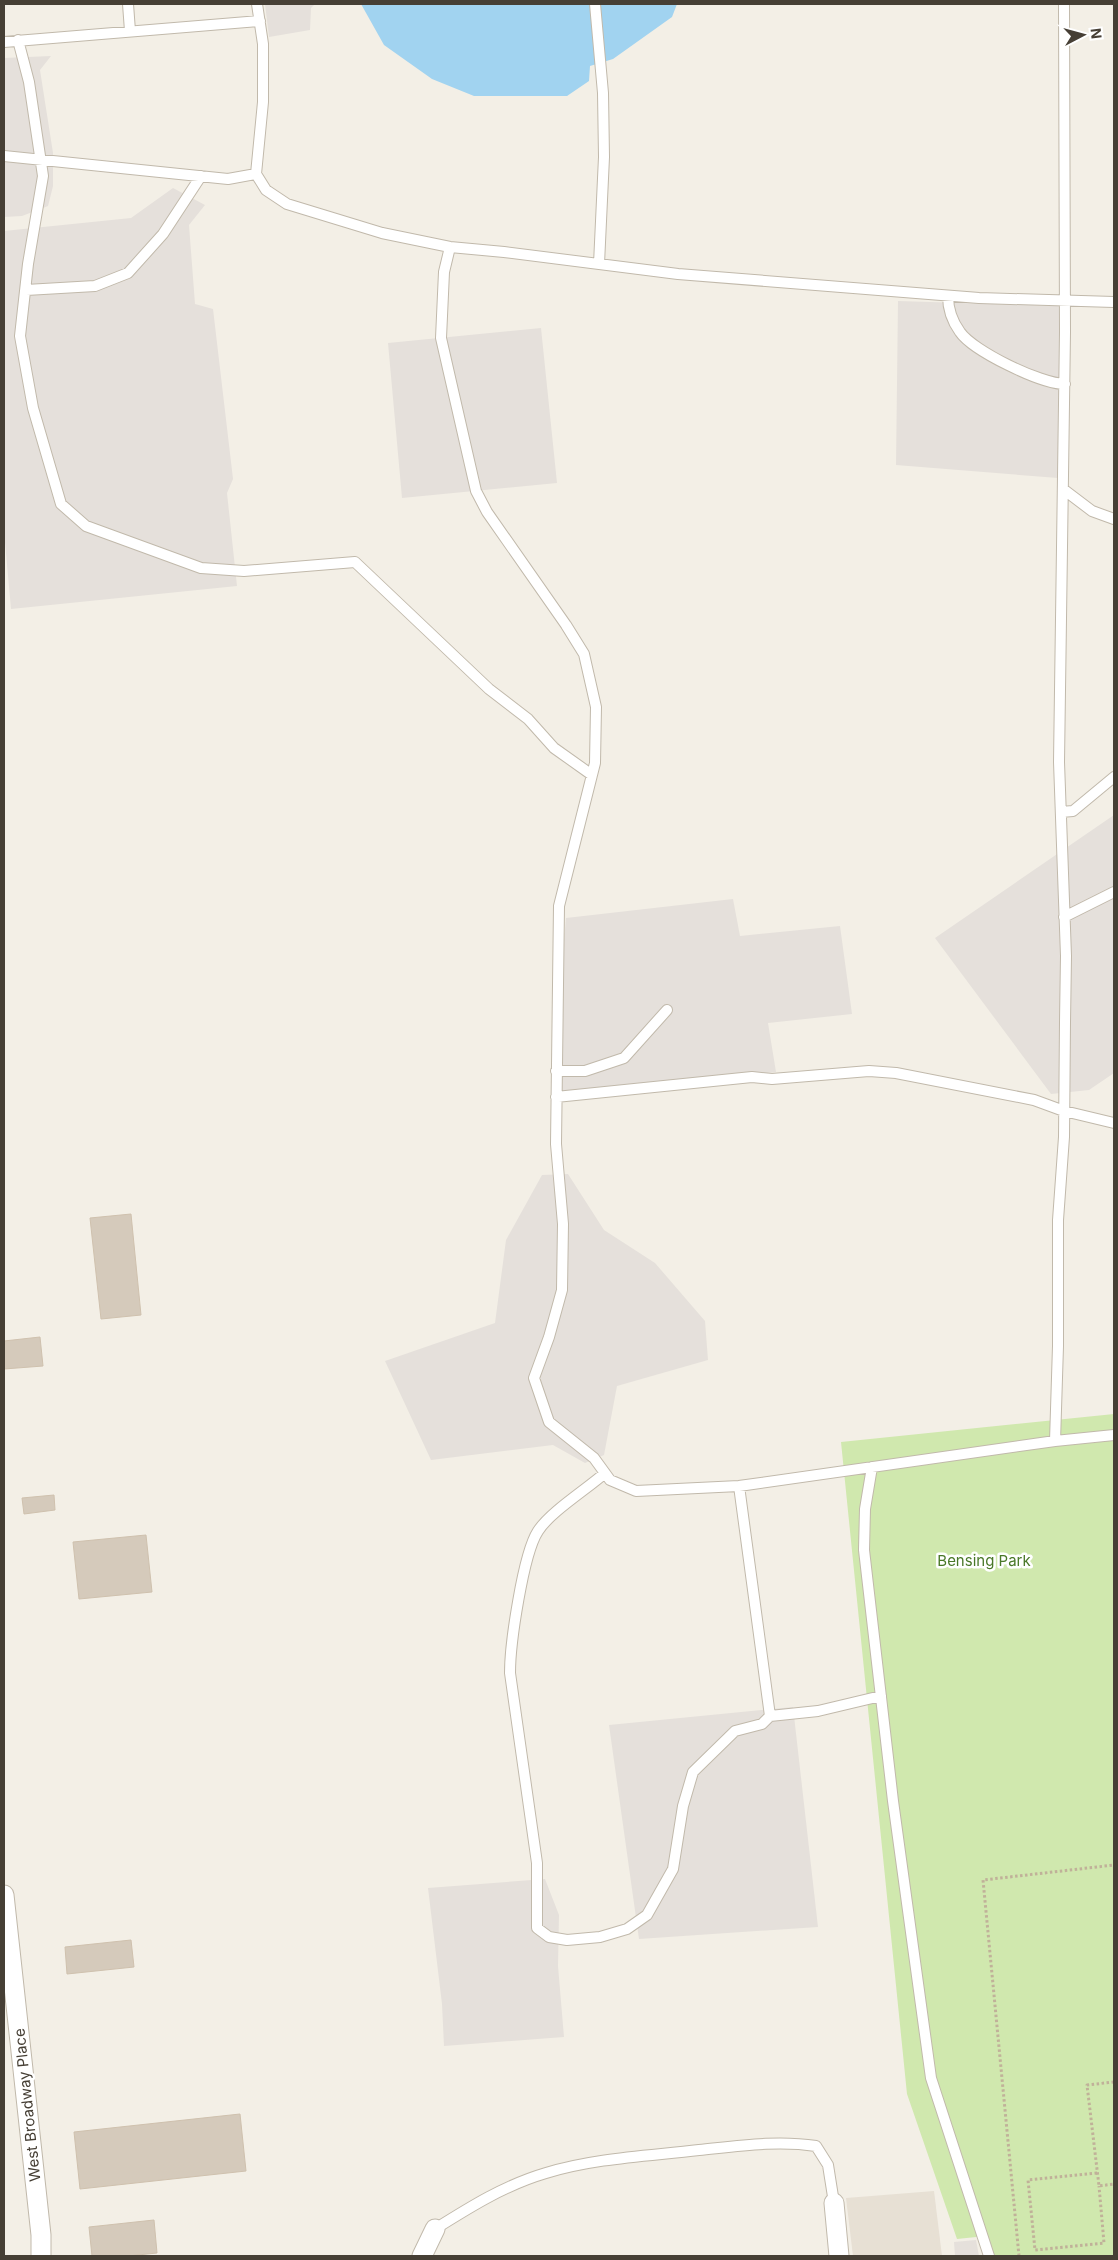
<svg xmlns="http://www.w3.org/2000/svg" width="1118" height="2260" font-family="Inter,sans-serif">
<style>
.residential{fill:#e7e0d4}
.industrial{fill:#e5e0db}
.green{fill:#d0e8ae}
.water{fill:#a1d3f0}
.building{fill:#d5cabb;stroke:#cfc1ae}
.lines{fill:none;stroke-linecap:round;stroke-linejoin:round}
.service-casing{stroke:#c1b9ab;stroke-width:12}
.minor-casing{stroke:#c1b9ab;stroke-width:21}
.path{stroke:#c0b199;stroke-width:3;stroke-dasharray:2.5 2.5;stroke-linecap:butt}
.service{stroke:#fff;stroke-width:10}
.minor{stroke:#fff;stroke-width:19}
.labels{text-anchor:middle;dominant-baseline:central;stroke-width:5;stroke-linejoin:round;paint-order:stroke}
.park-label{font-size:15px;fill:#497828;stroke:#fff}
.street-label{font-size:15px;fill:#463f35;stroke:#fff}
</style>
<rect width="100%" height="100%" fill="#f3efe6"/>
<path class="residential" d="M934 2191 942 2256H853L846 2198Z"/>
<path class="industrial" d="M265 4H315L311 8 310 30 269 37Z
M51 56 40 70 53 153V186L48 206 22 216 4 217V58Z
M173 188 205 205 189 225 195 304 213 309 233 479 227 493 237 586 11 609 4 531V231L131 218Z
M898 301 1061 306 1058 478 896 465Z
M541 328 557 483 402 498 388 343Z
M1114 815V1073L1089 1090 1051 1094 935 938Z
M733 899 740 936 840 926 852 1014 768 1023 776 1072 562 1091 563 951 566 918Z
M568 1174 604 1230 655 1263 705 1321 708 1360 617 1386 604 1455 585 1463 553 1445 431 1460 385 1361 495 1323 506 1240 542 1175Z
M793 1707 818 1927 639 1939 609 1725Z
M545 1879 559 1915 558 1966 564 2037 444 2046 442 2004 428 1888Z
M976 2240 979 2256H955L954 2242Z"/>
<path class="green" d="M1114 1414V2256H995L986 2236 957 2239 907 2094 841 1442Z"/>
<path class="water" d="M361 4H677L672 17 613 59 590 66 589 81 567 96H474L432 79 384 45Z"/>
<path class="building" d="M131 1214 141 1315 101 1319 90 1218Z
M40 1337 43 1366 4 1369V1341Z
M54 1495 55 1510 24 1514 22 1498Z
M146 1535 152 1592 79 1599 73 1542Z
M131 1940 134 1967 67 1974 65 1947Z
M240 2114 246 2171 80 2189 74 2132Z
M154 2220 157 2253 128 2256H92L89 2227Z"/>
<g class="lines">
<defs>
<path id="service" d="M128 4 130 31
M257 4 263 44V102L256 174 266 190 287 204 382 233 450 247 504 252 678 274 979 298 1114 302
M595 4 603 93 604 157 599 264
M18 40 29 82 43 176 28 264 20 336 33 408 61 504 86 526 201 568 244 571 355 562 489 689 528 719 554 748 592 775
M4 42 260 21
M4 156 228 179 256 174
M450 247 444 272 441 338 476 491 487 512 566 625 584 654 596 707 595 763 559 906 556 1144 563 1224 562 1290 549 1337 534 1378 549 1422 594 1458 610 1480 636 1491 739 1486 1055 1441 1114 1435
M26 290 95 286 128 273 163 234 201 176
M948 296C948 308 952 321 960 332 973 351 1041 384 1065 384
M1063 489 1092 511 1114 519
M1061 812 1073 811 1114 777
M1064 917 1114 892
M556 1071H585L624 1058 667 1010
M556 1097 752 1077 772 1079 869 1071 896 1073 1034 1100 1064 1111 1114 1123
M1055 1441 1058 1346V1220L1064 1137 1065 1022 1066 956 1059 762 1065 332 1064 4
M872 1467 865 1509 864 1550 893 1801 931 2078 989 2256
M605 1473C587 1489 550 1512 538 1531 523 1554 510 1644 510 1673L537 1863V1928L549 1937 567 1940 600 1937 627 1929 647 1915 673 1869 683 1806 693 1772 735 1731 762 1724 770 1716 739 1486
M770 1716 818 1711 881 1696
M435 2229C470 2207 505 2185 546 2173 595 2158 649 2156 699 2150 738 2146 777 2140 816 2146L828 2165 834 2203"/>
<path id="minor" d="M4 1895 41 2235V2256
M834 2203 839 2256
M422 2256 435 2229"/>
</defs>
<use href="#service" class="service-casing"/>
<use href="#minor" class="minor-casing"/>
<path class="path" d="M1114 2082 1087 2085 1099 2186 1114 2184
M1097 2173 1028 2180 1035 2250 1104 2243 1099 2186
M1019 2256 983 1880 1114 1865"/>
<use href="#service" class="service"/>
<use href="#minor" class="minor"/>
</g>
<g class="labels">
<g class="park-label">
<text x="984" y="1560">Bensing Park</text>
</g>
<g class="street-label">
<text transform="translate(27 2105) rotate(-96)">West Broadway Place</text>
</g>
</g>
<rect width="1118" height="2260" fill="none" stroke="#463f35" stroke-width="10"/>
<g transform="translate(1083 35) rotate(84)" stroke="#ffffff" stroke-width="4" paint-order="stroke">
<path d="M0-4L9 19L0 12L-9 19Z" fill="#463f35"/>
<text y="-8" font-size="14" font-weight="bold" text-anchor="middle" fill="#463f35">N</text>
</g>
</svg>
